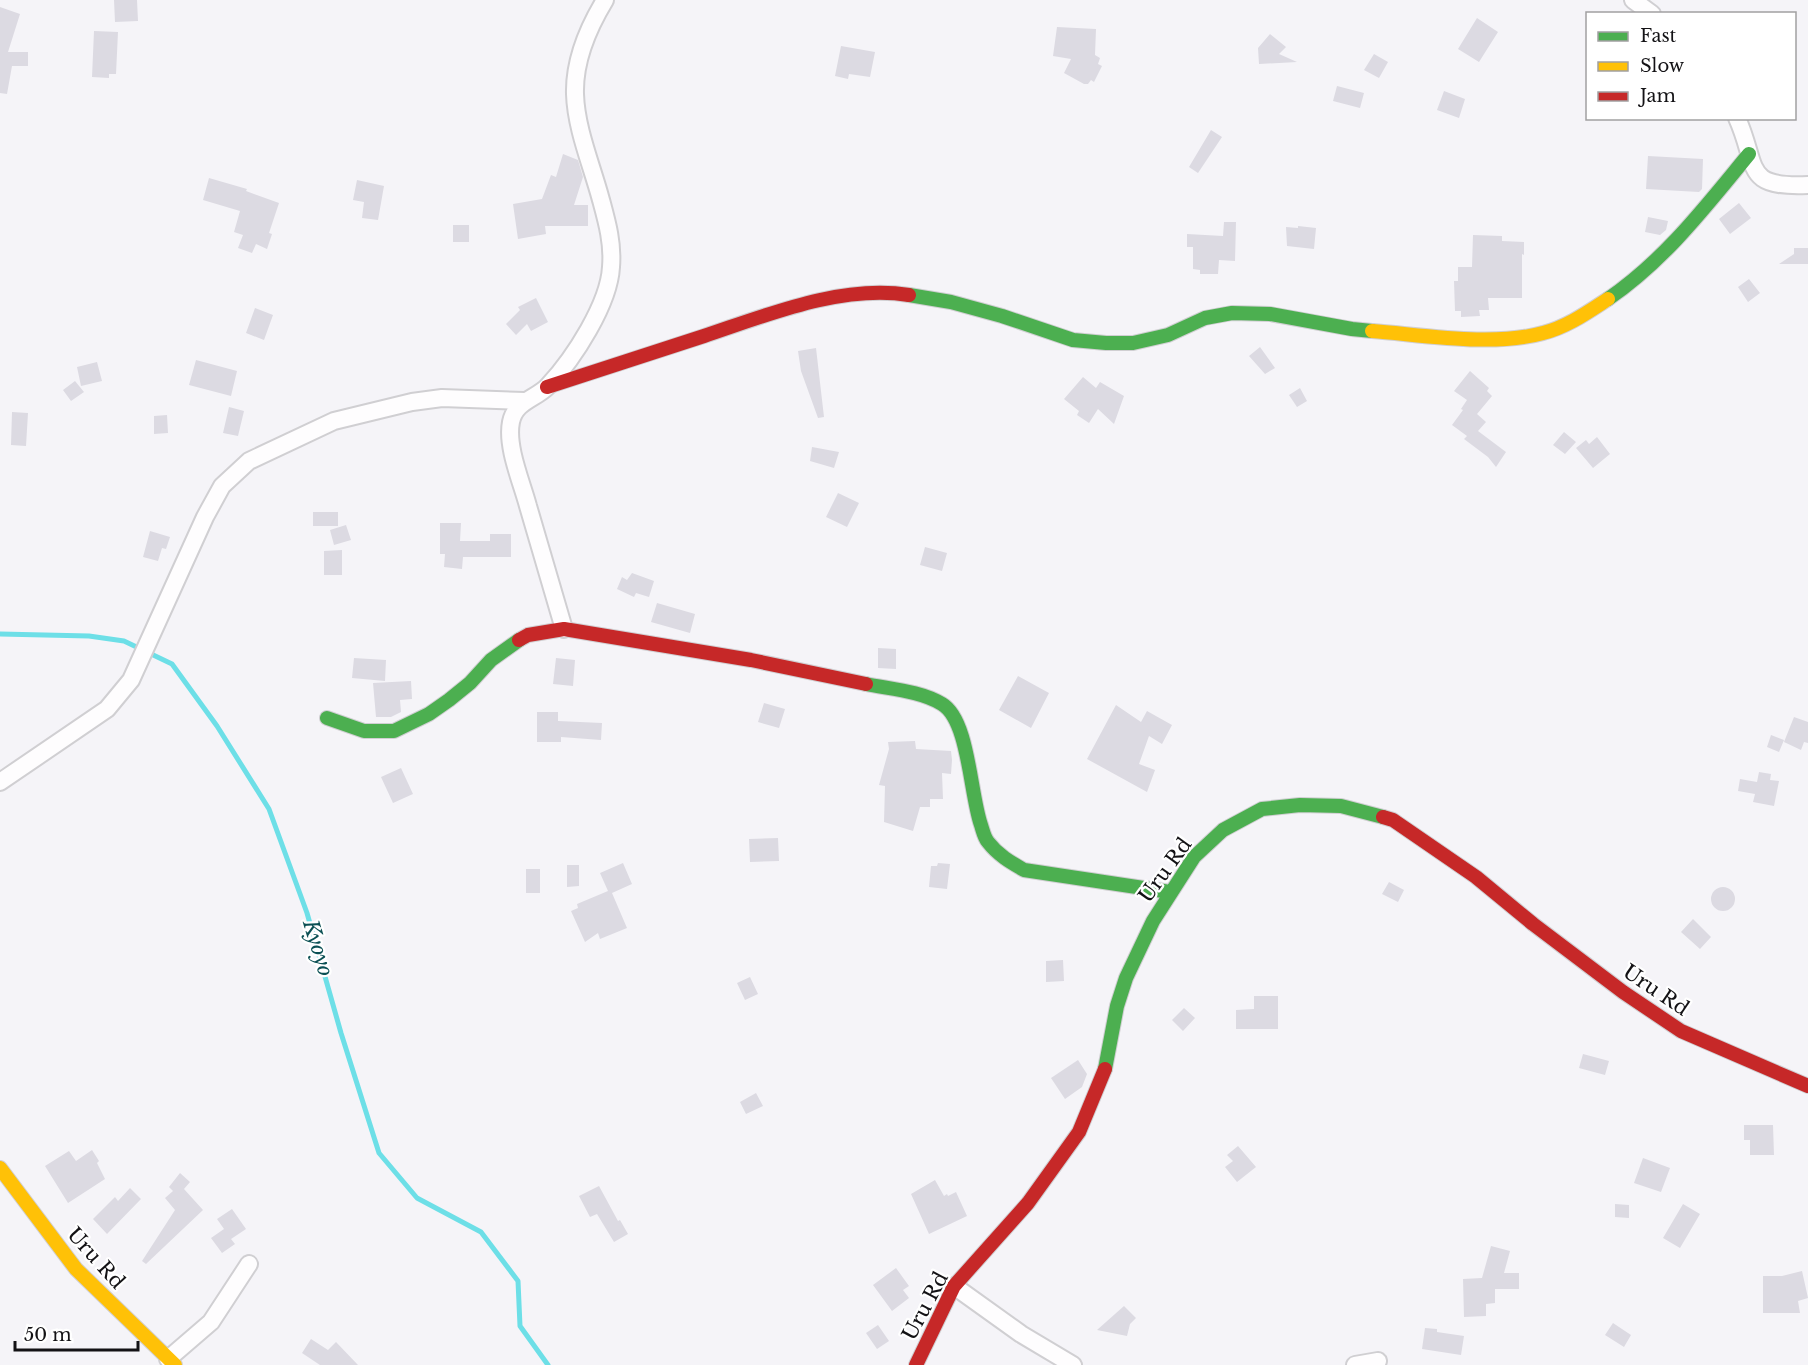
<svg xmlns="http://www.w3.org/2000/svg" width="1808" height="1365" font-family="'Libre Baskerville',serif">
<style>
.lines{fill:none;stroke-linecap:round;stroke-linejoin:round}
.stream{stroke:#6ddfe7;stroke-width:5}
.building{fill:#dcdae2}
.street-casing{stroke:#d0cfd2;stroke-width:20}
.fast-casing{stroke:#d0cfd2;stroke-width:16}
.slow-casing{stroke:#d0cfd2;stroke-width:16}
.jam-casing{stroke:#d0cfd2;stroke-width:16}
.street{stroke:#fefdfe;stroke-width:16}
.fast{stroke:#4caf50;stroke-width:14}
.slow{stroke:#ffc107;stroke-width:14}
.jam{stroke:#c62828;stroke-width:14}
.labels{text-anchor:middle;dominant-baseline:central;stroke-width:4.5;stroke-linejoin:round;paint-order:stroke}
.street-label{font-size:20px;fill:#131215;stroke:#fff}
.water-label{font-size:21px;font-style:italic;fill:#0c5054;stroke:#fff}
</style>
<rect width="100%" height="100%" fill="#f5f4f8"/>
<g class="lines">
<path class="stream" d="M0 634 89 636 124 641 172 664 217 726 269 809 307 913 341 1033 379 1153 417 1198 481 1232 518 1281 520 1326 548 1365"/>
</g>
<path class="building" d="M114 0H137L138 21 115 22Z
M0 7 20 14 8 52H28V66H12L7 94 0 93Z
M1477 18 1498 32 1479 62 1458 49Z
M1057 27 1096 29 1095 55 1100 58 1098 64 1102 66 1094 82 1091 80 1088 84H1084L1064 73 1071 59 1053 56Z
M94 31 118 32 116 74H109V78L92 77Z
M1270 34 1286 47 1279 54 1297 62 1259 64 1258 48Z
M841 46 875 52 870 77 849 74 848 79 835 76Z
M1374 54 1388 62 1379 78 1364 70Z
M1337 86 1364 93 1360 108 1333 101Z
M1444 91 1465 99 1459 118 1437 110Z
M1211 130 1222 137 1198 173 1189 167Z
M563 154 578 160 583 177 574 205H588V226H545L546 234 518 239 513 204 542 199 551 175 556 177Z
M1648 156 1703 159 1702 189 1699 192 1646 189Z
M209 178 247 189 246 191 279 203 269 233 272 234 267 249 256 244 252 253 238 248 243 235 234 232 240 211 203 200Z
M357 180 384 186 378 220 362 218 364 202 353 200Z
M1739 203 1751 218 1730 234 1719 219Z
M1648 217 1668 221 1666 230 1660 235 1645 232Z
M1224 222H1236L1235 261 1219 260 1218 274H1200V270L1193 269V247H1187V234L1223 236Z
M453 225H469V242H453Z
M1298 226 1316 228 1314 249 1287 246 1286 227 1298 228Z
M1473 235 1502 236V241L1524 242V255L1522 254V298H1488L1489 310H1479L1480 316 1461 317V311H1455L1454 281H1458V267H1472Z
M1794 248H1808V264H1779L1794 254Z
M1749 279 1760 293 1748 302 1738 287Z
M536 298 548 322 531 331 527 324 516 335 506 324 520 310 518 307Z
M255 308 273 315 264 340 246 333Z
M1260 347 1275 368 1265 374 1249 356Z
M816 348 824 417 818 418 801 371 798 351Z
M196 360 237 371 231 396 189 385Z
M97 362 102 381 81 386 77 367Z
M1470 371 1489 388 1487 391 1492 396 1477 414 1486 422 1478 431 1506 452 1496 467 1488 457 1464 439 1467 436 1452 425 1463 410 1461 409 1467 400 1454 391Z
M1083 377 1096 388 1100 382 1124 396 1114 424 1098 409 1089 423 1077 415 1079 411 1064 399Z
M75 381 84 392 71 401 63 390Z
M1300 388 1307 401 1297 407 1289 395Z
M229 407 244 411 238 436 223 433Z
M12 412 28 413 26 446 11 445Z
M167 415 168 433 154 434V416Z
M1564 432 1576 442 1565 454 1553 445Z
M1597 437 1610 454 1593 468 1576 448 1586 440 1589 444Z
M812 447 839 452 834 468 810 461Z
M838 493 859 503 847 527 826 517Z
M313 512H338V526H313Z
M440 523H461L460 541H490V534H511V557H463L462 569 444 567 445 554H440Z
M346 525 351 540 334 545 330 530Z
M150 531 170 537 166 549 162 548 158 561 143 557Z
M925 547 947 553 942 571 920 565Z
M342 550V575H324V551Z
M632 573 654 581 649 597 636 593 634 597 617 589 622 577 627 580Z
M657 603 695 614 690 633 651 622Z
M878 648 896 649V669L878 668Z
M354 658 386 660 385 681 352 678Z
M556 658 575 660 573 686 553 684Z
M1018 676 1049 693 1031 728 999 710Z
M411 681 412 699 400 700 401 712 391 717H376L373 683Z
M764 703 785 709 779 728 758 722Z
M1116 705 1141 722 1147 711 1172 725 1162 744 1149 736 1139 764 1155 770 1147 792 1087 759Z
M537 712H558V721L602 723 601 740 561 737V742H537Z
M1794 717 1808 722V743L1804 742 1801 750 1784 742Z
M1771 735 1784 740 1779 752 1767 747Z
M915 741 916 749 951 751 952 760 951 774 942 773 943 799H930V807H920L913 831 884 822 885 786 879 785 889 749 888 742Z
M401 768 413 794 393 803 381 777Z
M1759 772 1771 774 1770 780 1779 781 1774 806 1753 802 1755 794 1738 791 1740 779 1757 782Z
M778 838 779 861 750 862 749 839Z
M623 863 632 884 612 893 627 928 600 939 598 933 585 942 571 911 578 908 577 904 608 891 600 873Z
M938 863 950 864 947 889 929 887 931 866H937Z
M567 865H579V886L567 887Z
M526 869H540V893H526Z
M1389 882 1404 890 1398 902 1382 894Z
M1711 899a12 12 0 1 1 24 0a12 12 0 1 1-24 0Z
M1693 919 1711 937 1700 949 1681 932Z
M1063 960 1064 981 1046 982V961Z
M750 977 758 994 745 1000 737 983Z
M1254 996H1278V1029H1236V1010L1254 1009Z
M1184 1008 1195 1018 1183 1031 1172 1020Z
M1583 1054 1609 1061 1605 1075 1579 1068Z
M1078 1060 1087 1074 1082 1087 1065 1099 1051 1078Z
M756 1093 763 1106 746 1114 740 1102Z
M1744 1125H1773L1774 1155H1750V1140H1744Z
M1238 1146 1256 1167 1237 1182 1225 1167 1233 1161 1227 1155Z
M92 1150 99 1161 97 1163 105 1179 68 1203 45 1166 69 1151 76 1161Z
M1643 1158 1670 1168 1661 1192 1634 1183Z
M180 1173 190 1182 184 1189 203 1210 146 1264 142 1261 175 1210 165 1198 173 1191 169 1187Z
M935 1180 944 1196 947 1194 948 1196 956 1192 967 1216 929 1234 911 1194Z
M599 1186 618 1221 620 1220 628 1234 614 1242 597 1214 590 1217 579 1196Z
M130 1188 141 1199 107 1234 93 1219 115 1197 118 1201Z
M1615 1204 1629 1205V1218L1615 1217Z
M1683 1204 1700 1214 1680 1248 1663 1238Z
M232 1209 246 1229 231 1239 235 1244 222 1253 211 1238 224 1229 217 1219Z
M1491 1246 1510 1251 1504 1273H1519V1289H1495V1303L1486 1304V1316L1464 1317 1463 1279 1482 1278Z
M896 1268 909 1286 903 1290 909 1298 892 1311 873 1285Z
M1802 1271 1808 1298 1798 1301 1800 1313H1763V1276H1782Z
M1124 1306 1136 1318 1130 1324 1127 1336 1097 1330Z
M1613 1323 1631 1335 1624 1347 1605 1335Z
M878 1325 889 1341 877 1349 866 1333Z
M1425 1328 1437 1329V1332L1464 1336 1461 1355 1422 1349Z
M311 1339 328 1350 336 1342 358 1365H320L302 1353Z"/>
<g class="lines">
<defs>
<path id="street" d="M1633 0 1652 14
M1737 118C1759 167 1742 188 1808 185
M564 629C552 588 540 547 528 506 522 483 506 447 511 422 515 401 536 399 548 386 574 358 609 304 611 267 613 243 607 222 601 200 592 166 576 129 575 94 574 60 588 28 605 0
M0 782 107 709 131 680 205 517 222 486 249 461 334 421 412 402 442 398 524 401
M954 1286 1021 1334 1073 1365
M168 1359 211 1322 249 1264
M1355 1365 1378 1361"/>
<path id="fast" d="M909 295 951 302 1002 316 1073 340 1106 343H1133L1168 335 1205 318 1232 313 1270 314 1352 329 1372 331
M1608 299C1665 260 1706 206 1749 154
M866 684C890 689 921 691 942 704 969 720 970 794 981 825 983 831 984 837 988 842 998 855 1010 862 1024 870L1170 892
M327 718 364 731H394L429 714 449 700 470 683 491 660 519 640
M1105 1069 1117 1006 1126 978 1153 921 1194 857 1223 830 1262 809 1300 805 1341 806 1383 817"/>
<path id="slow" d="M1372 331C1424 335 1493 347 1543 333 1567 327 1588 312 1608 299
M0 1168 76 1269 175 1365"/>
<path id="jam" d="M547 387C599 370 652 353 704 336 767 315 842 284 909 295
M519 640 528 635 564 629 751 660 866 684
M1383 817 1393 820 1476 877 1533 924 1623 992 1681 1031 1808 1086
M916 1365 954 1286 1028 1203 1079 1132 1105 1069"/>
</defs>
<use href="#street" class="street-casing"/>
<use href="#fast" class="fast-casing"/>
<use href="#slow" class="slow-casing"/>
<use href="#jam" class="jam-casing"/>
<use href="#street" class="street"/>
<use href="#fast" class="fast"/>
<use href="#slow" class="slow"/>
<use href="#jam" class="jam"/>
</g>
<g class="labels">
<g class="street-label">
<text transform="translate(1165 870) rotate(-54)">Uru Rd</text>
<text transform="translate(1656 990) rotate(34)">Uru Rd</text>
<text transform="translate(96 1258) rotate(48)">Uru Rd</text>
<text transform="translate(925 1306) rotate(-62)">Uru Rd</text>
</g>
<g class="water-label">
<text transform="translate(318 948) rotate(73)">Kyoyo</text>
</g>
</g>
<rect x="1586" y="12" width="210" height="108" fill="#ffffff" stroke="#a1a0a1" stroke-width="1.5"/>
<rect x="1598" y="32" width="30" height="9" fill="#4caf50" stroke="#a1a0a1" stroke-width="1.5"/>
<text x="1640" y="42" font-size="18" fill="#131215">Fast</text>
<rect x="1598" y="62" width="30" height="9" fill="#ffc107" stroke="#a1a0a1" stroke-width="1.5"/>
<text x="1640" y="72" font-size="18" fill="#131215">Slow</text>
<rect x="1598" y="92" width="30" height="9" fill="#c62828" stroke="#a1a0a1" stroke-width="1.5"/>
<text x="1640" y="102" font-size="18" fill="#131215">Jam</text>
<path d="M15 1341v9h123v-9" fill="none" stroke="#131215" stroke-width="3"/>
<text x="24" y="1341" font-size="18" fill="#131215" stroke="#ffffff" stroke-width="4.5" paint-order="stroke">50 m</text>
</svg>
